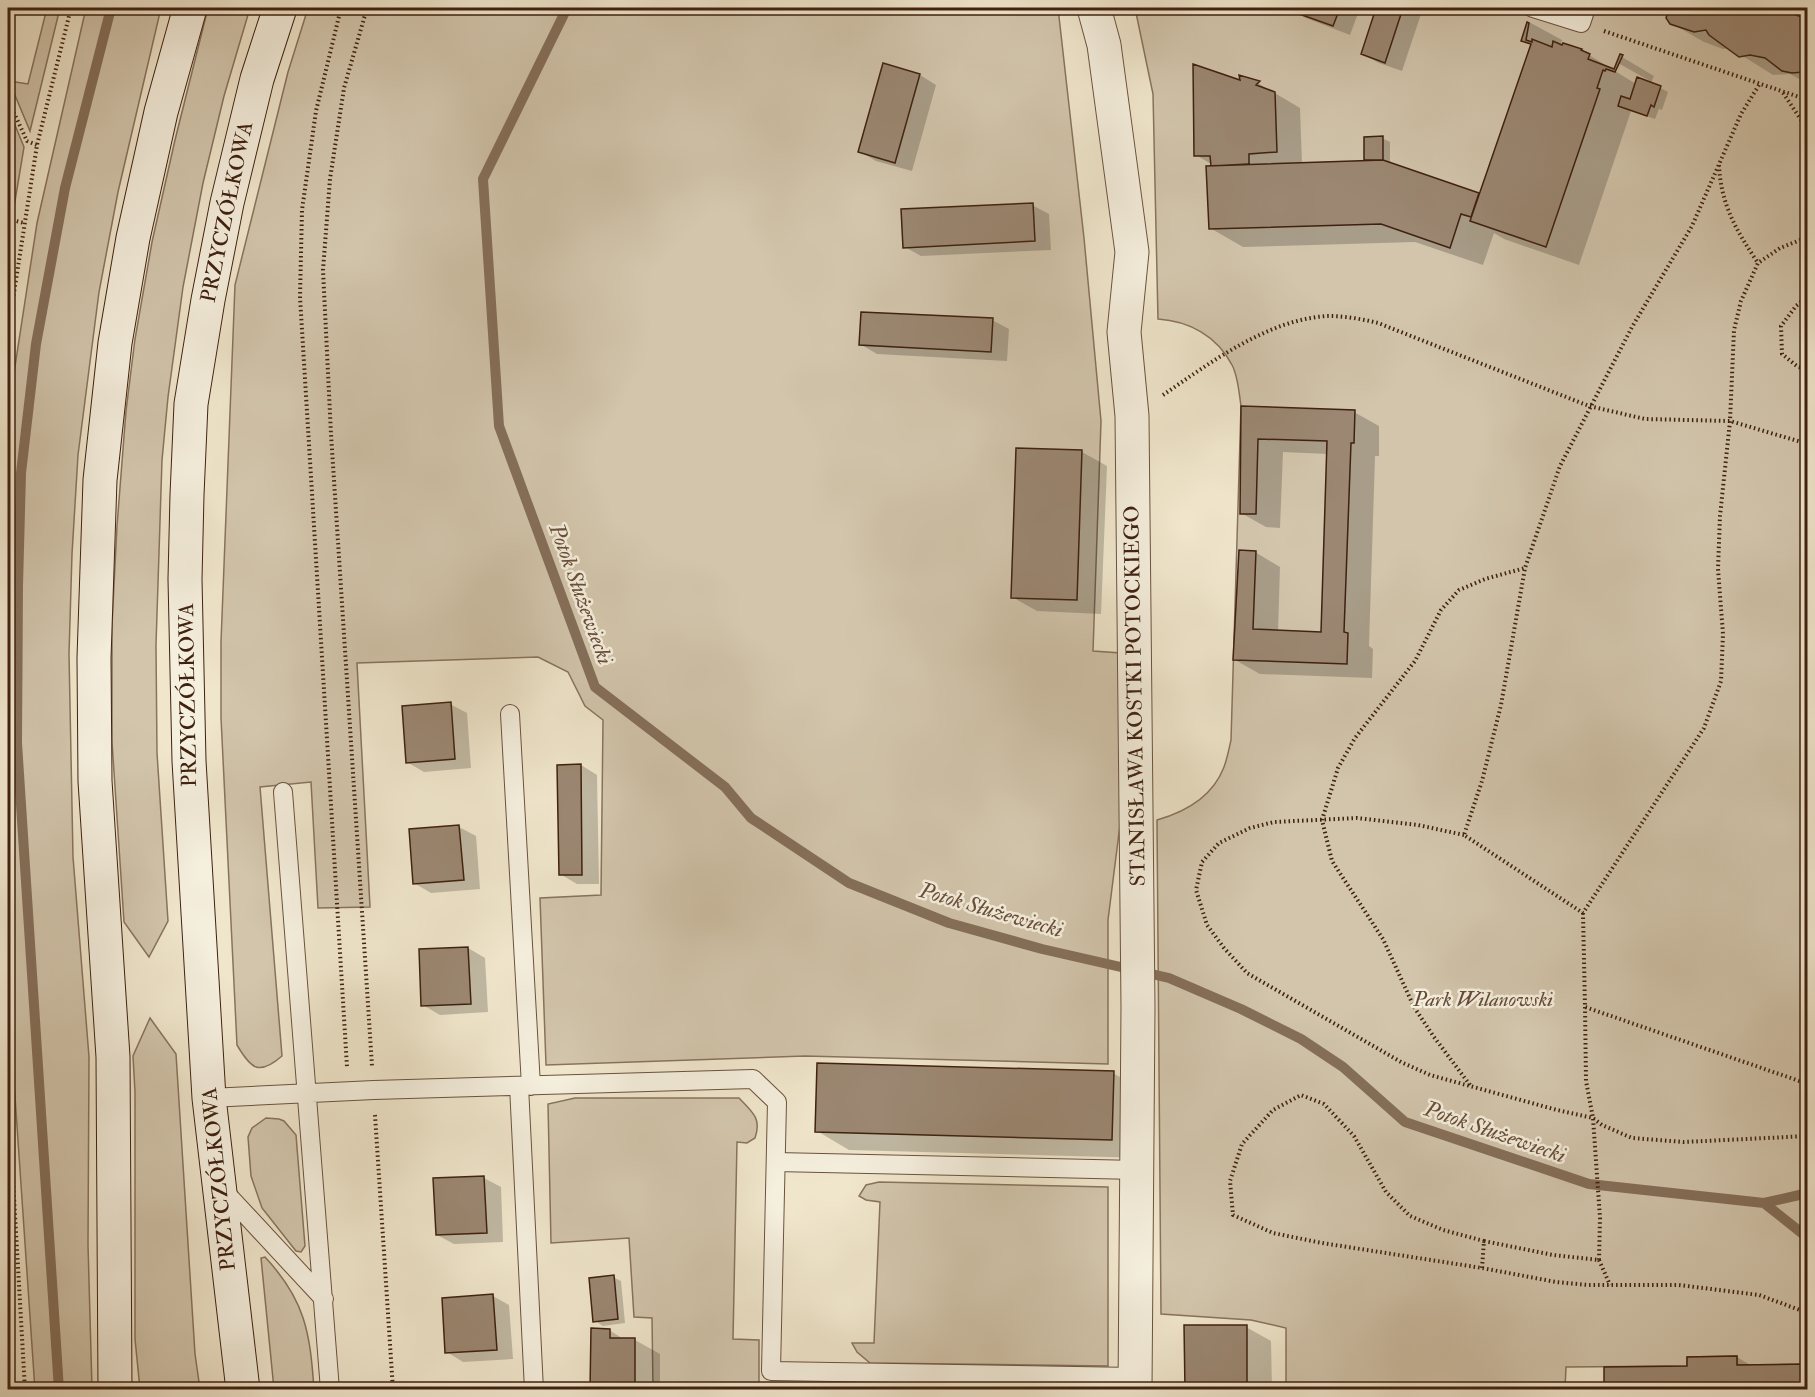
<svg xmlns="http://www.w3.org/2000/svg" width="1815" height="1397" font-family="'IM FELL Double Pica',serif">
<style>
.green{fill:#d2c5ac;stroke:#88735e;stroke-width:1.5}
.shadow{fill:#0003}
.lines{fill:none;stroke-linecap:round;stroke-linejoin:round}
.stream{stroke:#856f5a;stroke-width:10}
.building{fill:#9b8772;stroke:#3f2110;stroke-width:1.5}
.lane-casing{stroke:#6b523f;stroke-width:20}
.street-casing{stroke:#6b523f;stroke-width:35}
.secondary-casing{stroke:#3f2110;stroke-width:35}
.path{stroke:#3f2110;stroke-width:4;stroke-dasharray:1.5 3;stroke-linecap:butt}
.lane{stroke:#f5efde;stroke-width:18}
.street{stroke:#f5efde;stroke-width:33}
.secondary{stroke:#f5efde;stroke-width:33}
.labels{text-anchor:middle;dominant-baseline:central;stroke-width:5;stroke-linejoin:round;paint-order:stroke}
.street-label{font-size:21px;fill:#3f2110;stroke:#f5efde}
.park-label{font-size:21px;font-style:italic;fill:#644a37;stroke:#f5efde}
.water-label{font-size:22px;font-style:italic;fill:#684e3b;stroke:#f5efde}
</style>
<rect width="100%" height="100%" fill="#f0e6cc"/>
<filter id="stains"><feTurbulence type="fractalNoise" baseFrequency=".00333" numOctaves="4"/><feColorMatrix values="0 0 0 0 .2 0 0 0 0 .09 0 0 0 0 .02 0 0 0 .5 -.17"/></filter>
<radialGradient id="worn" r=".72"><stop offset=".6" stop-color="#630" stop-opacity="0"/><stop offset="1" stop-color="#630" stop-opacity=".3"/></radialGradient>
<path class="green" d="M47 8H60L30 131 9 81 28 84Z
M86 8H161L118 192 99 292 78 455 72 554 69 654 73 857 89 1057 88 1245 92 1389 35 1390 8 994V412L37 223Z
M208 8H250L224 96 203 183 183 287 168 397 162 460 156 645 157 753 168 921 149 957 124 922 112 742V625L117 526 126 411 135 339 152 242 175 140Z
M308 8H1058L1084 238 1101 421 1093 651 1121 653V817L1108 920V1064L805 1056 546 1065 540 898 601 895 603 720 585 706 568 672 538 657 357 663 370 907 318 908 311 782 260 787 282 1056C259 1076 251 1069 237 1045L221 718V642L235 285 288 72Z
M1135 8H1807V1364L1737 1365V1356L1687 1357V1366L1566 1367 1565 1389H1286V1328L1251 1320 1161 1314 1157 820C1185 812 1213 796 1224 767 1227 759 1229 749 1231 740L1241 406C1239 393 1238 376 1232 365 1217 336 1189 321 1158 319L1153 94Z
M8 108 24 147 13 213 8 212Z
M150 1018 176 1054 195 1354 200 1389H140L135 1339V1092L133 1056Z
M575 1098H739C752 1112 762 1118 755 1138L747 1143 737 1142 733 1339 759 1340V1389H653L652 1318 634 1317 629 1238 551 1243 548 1104Z
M266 1118 279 1119 284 1121 296 1135 305 1246 301 1252 296 1251 292 1246 262 1208 251 1176 248 1137 252 1128Z
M879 1182 1108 1187V1366L870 1363 857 1352 852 1343H874L880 1202 866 1200 859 1196 866 1185Z
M265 1257C305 1300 310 1332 314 1389H274L261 1258Z"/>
<path class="shadow" d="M1261 8H1360L1350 35 1306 18 1288 8 1286 15Z
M1378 8H1423L1402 71 1379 63 1362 54Z
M1671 8H1803L1808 10V84L1790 74 1773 75 1730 48 1723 49 1704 42 1671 23 1668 18Z
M1529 22 1562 40 1561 45 1581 50 1636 84 1650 83V81L1618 63 1622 57 1654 76 1651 83 1668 92 1662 110 1659 109 1655 119 1631 111 1579 265 1504 239 1494 233 1483 265 1415 242 1243 247 1210 228 1216 167 1196 155 1240 82H1256L1300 108 1302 164 1370 162 1365 159 1382 138 1390 142V164L1480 195 1532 46 1522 40Z
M884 65 920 75 936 85 912 171 876 161 859 151Z
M1032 205 1049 214 1051 250 921 256 905 247Z
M992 320 1009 329 1007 361 877 354 860 344Z
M1243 408 1354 412 1379 426V456H1375L1369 646 1373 649 1372 678 1260 674 1235 660 1255 552 1280 567 1278 632 1322 633 1328 454 1283 452 1280 528 1266 527 1241 513Z
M1082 452 1107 466 1101 614 1037 611 1012 597Z
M450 704 467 713 471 768 424 772 407 762Z
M581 765 597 775 599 884H577L560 874Z
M459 827 476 836 480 889 431 893 414 883Z
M468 948 485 958 488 1012 440 1015 423 1005Z
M1113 1073 1146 1092 1144 1158 849 1150 817 1131Z
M484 1178 501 1187 503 1242 454 1244 437 1235Z
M613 1277 621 1281 625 1323 603 1326 595 1321Z
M493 1296 509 1305 513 1359 463 1362 447 1352Z
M1246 1327 1271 1341 1272 1390H1186Z
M609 1330 625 1340H635L660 1354V1390H592Z
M1737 1357 1752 1366 1689 1368Z"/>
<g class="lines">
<path class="stream" d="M567 8 483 179 499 426 595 687 725 787 751 818 849 883 949 923 1042 949 1169 978 1241 1009 1301 1039 1343 1067 1405 1122 1589 1184 1764 1203 1808 1238
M1764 1203 1808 1193
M59 1390 17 743 18 586 21 473 36 344 65 188 111 8"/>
</g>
<path class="building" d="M1289 8H1340L1333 26 1288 10Z
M1376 8H1403L1385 63 1361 54Z
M1669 8H1799L1796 15 1808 19V76L1803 72 1792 73 1782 71 1765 58 1750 55 1739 57 1709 35 1706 30 1694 32 1670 24 1666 18Z
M1527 22 1529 23 1526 40 1532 42V39L1552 47 1553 41 1562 45 1563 43 1582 49 1581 50 1590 54 1588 59 1614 69 1620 54 1623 55 1615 72 1606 69 1605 71 1603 70 1597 88 1600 89 1546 247 1470 221 1531 44 1521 41Z
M883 63 920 74 895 163 858 152Z
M1193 64 1240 80 1239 75 1260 81 1256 85 1275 92 1277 152 1249 154V164L1211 166 1210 156H1194Z
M1637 77 1661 86 1654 107 1651 105 1647 116 1618 106 1621 96 1630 99Z
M1383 136V160H1364V137Z
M1383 160 1479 193 1471 217 1461 214 1450 248 1381 224 1209 229 1206 166Z
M1033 203 1035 241 903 248 901 209Z
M861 312 993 318 991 352 859 345Z
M1241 406 1355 410 1354 443H1351L1344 632 1348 633 1347 664 1233 660 1239 550 1256 551 1253 629 1321 632 1327 441 1258 439 1256 514H1240Z
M1016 448 1082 450 1077 600 1011 598Z
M451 702 455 759 406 763 402 706Z
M581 764 582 875H559L557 765Z
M459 825 464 880 413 884 409 829Z
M468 947 471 1004 421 1006 419 949Z
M817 1063 1114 1071 1112 1140 815 1132Z
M484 1176 487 1233 436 1235 433 1178Z
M614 1275 618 1319 593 1322 589 1278Z
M493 1294 497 1350 445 1353 442 1298Z
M1184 1325H1247V1390H1185Z
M591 1328 610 1329V1338H635V1390H590Z
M1737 1356V1365L1808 1364V1390H1604V1367L1687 1366V1357Z"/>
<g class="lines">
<defs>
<path id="lane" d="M1533 8 1581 23 1586 8
M510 714 531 1086
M283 792 330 1390
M519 1086 534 1390
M209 1098 374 1090 753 1079 777 1102 771 1371 1135 1377
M776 1162 1137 1170
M221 1188 324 1299"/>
<path id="street" d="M1094 8 1104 45 1132 252 1124 332 1132 416 1138 1007 1135 1390"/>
<path id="secondary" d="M115 1390 113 1057 95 781 94 658 100 480 115 343 133 238 161 112 190 8
M243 1390 209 1098 189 761 185 579 187 495 191 404 208 300 227 203 257 79 280 8"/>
</defs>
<use href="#lane" class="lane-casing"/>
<use href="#street" class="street-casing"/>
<use href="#secondary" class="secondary-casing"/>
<path class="path" d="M341 8 316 111 302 210 300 297 347 1067
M367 8 344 88 330 179 323 270 331 434 372 1066
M8 11V8
M1604 31 1808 100
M1759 85 1741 114 1692 226 1632 327 1560 466 1525 568 1501 705 1482 781 1464 835 1583 913 1704 728 1721 681 1723 634 1718 569 1720 516 1730 421 1734 330 1741 301 1758 263 1780 248 1808 237
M1783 93 1808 130
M8 100 27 141 37 145
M1719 165C1721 205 1736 230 1758 263
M8 219 24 223
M1808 296 1796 306 1781 326 1782 354 1798 367 1808 369
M8 331 37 145 71 8
M1163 395C1210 363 1268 319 1328 316 1345 316 1362 319 1378 323L1589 406 1645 419 1730 421 1808 444
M1464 835 1418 825 1357 818 1274 822 1250 828 1219 843 1202 862 1196 890 1207 925 1224 948 1247 973 1401 1062 1430 1075 1557 1110 1593 1118 1602 1125 1632 1138 1684 1142 1808 1136
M1583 913 1585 1007 1808 1084
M1470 1085 1434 1037 1414 1007 1383 939 1332 861 1322 820 1338 768 1355 738 1415 661 1441 610 1459 590 1485 579 1525 568
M8 1092 25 1390
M375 1115 393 1390
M1484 1241 1553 1255 1599 1260 1600 1218 1593 1118 1586 1081 1585 1007
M1599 1260 1610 1285
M1482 1268 1484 1241 1443 1230 1410 1216 1386 1192 1354 1136 1324 1104 1301 1095 1273 1110 1242 1144 1230 1181 1233 1215 1273 1233 1322 1243 1482 1268 1556 1282 1588 1285H1679L1759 1295 1808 1313"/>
<use href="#lane" class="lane"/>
<use href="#street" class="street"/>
<use href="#secondary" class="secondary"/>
</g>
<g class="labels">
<g class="street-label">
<text transform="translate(227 212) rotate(-78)">PRZYCZÓŁKOWA</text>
<text transform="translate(188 695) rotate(-91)">PRZYCZÓŁKOWA</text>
<text transform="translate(1135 696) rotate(-91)">STANISŁAWA KOSTKI POTOCKIEGO</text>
<text transform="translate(219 1179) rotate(-96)">PRZYCZÓŁKOWA</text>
</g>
<g class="park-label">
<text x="1483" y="999">Park Wilanowski</text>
</g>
<g class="water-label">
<text transform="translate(581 594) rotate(70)">Potok Służewiecki</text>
<text transform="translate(991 910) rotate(16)">Potok Służewiecki</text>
<text transform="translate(1495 1132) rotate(19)">Potok Służewiecki</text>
</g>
</g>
<rect width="1815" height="1397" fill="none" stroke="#f0e6cc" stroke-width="30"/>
<rect x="9" y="9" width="1797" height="1379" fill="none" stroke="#3f2110" stroke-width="3"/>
<rect x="15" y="15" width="1785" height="1367" fill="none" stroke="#3f2110" stroke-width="1.5"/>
<rect width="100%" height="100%" filter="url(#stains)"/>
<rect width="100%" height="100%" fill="url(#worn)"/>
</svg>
